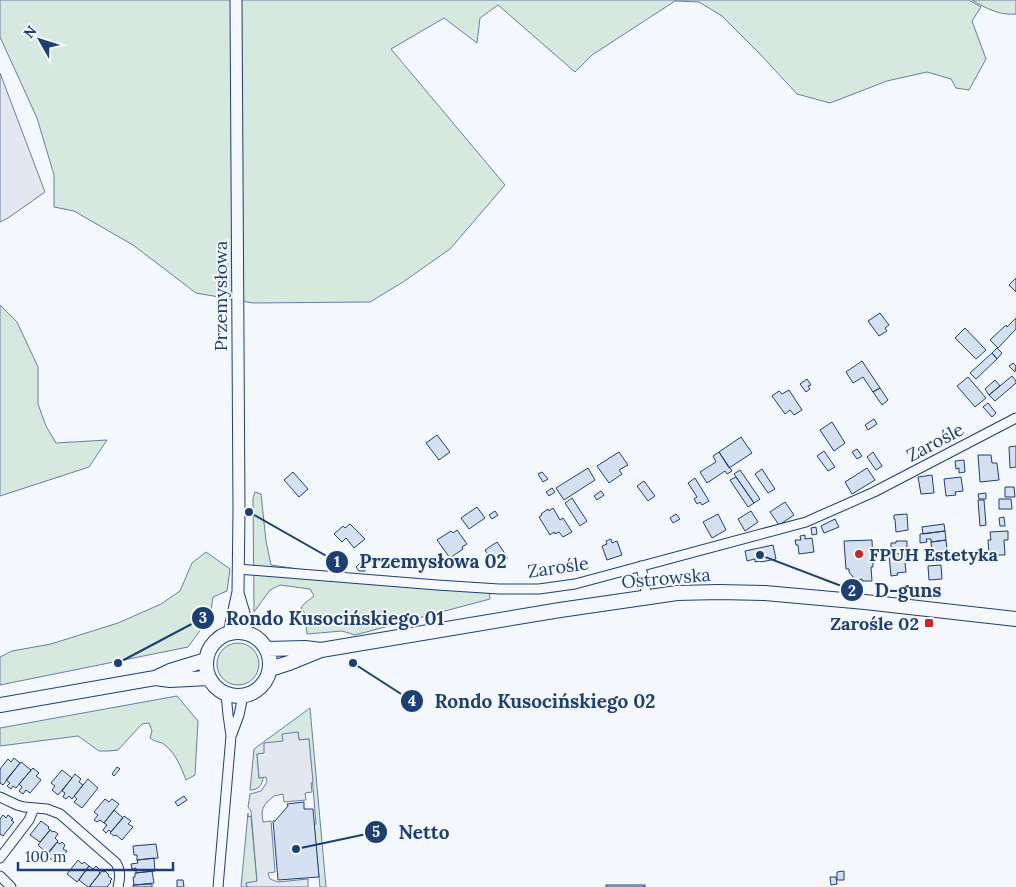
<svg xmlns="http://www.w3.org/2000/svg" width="1016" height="887" font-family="Lora,serif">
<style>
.green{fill:#d7e8df;stroke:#687fa3}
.parking{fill:#e3e8f0;stroke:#687fa3}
.building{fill:#d5e0f0;stroke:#1d3f73}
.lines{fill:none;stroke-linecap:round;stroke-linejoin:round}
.minor-casing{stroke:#1d3f73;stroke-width:11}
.tertiary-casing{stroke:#1d3f73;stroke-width:13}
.secondary-casing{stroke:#1d3f73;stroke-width:16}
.minor{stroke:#f4f7fb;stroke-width:9}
.tertiary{stroke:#f4f7fb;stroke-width:11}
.secondary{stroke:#f4f7fb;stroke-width:14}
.poi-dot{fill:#c62828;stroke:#f4f7fb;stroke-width:2}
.labels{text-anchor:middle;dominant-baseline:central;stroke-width:4;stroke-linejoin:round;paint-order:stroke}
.street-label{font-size:18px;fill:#1d3f73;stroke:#f4f7fb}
.poi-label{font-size:18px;font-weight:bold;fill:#1d3f73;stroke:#f4f7fb;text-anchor:start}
.leader{fill:none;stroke:#1d3f73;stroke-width:2}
.callout-dot{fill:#1d3f73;stroke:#f4f7fb;stroke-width:2}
.mark-label{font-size:15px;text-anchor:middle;font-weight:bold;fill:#fff}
.callout-label{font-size:19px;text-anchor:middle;font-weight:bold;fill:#1d3f73;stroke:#f4f7fb;stroke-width:4;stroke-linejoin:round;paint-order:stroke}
</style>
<rect width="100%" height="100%" fill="#f4f7fb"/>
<path class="green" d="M0 0H969L981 7 972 21 986 59 969 90 956 88 951 79 927 72 887 81 830 103 797 94 760 54 722 16 699 2 675 1 592 55 575 72 498 5 480 18 477 43 444 18 391 49 505 185 450 249 403 282 370 302 253 303 196 293 133 245 74 211 54 207V175L37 118 0 37Z
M972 0H1016V14C1001 16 985 8 972 0Z
M0 305 17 322 38 367V404L46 426 56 443 107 440 89 467 0 496Z
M255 492 261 494 266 541 271 565 292 568 315 576 489 590 490 599 355 635 342 631 307 634 306 623 307 616 301 608C305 601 309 601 314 596L310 589 280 585 270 590 254 612 253 498Z
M206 552 230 569 227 591 213 597 210 617 188 647 0 685V657L12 651 51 644 118 623 161 604 180 591 192 563Z
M217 664a21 21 0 1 1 42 0a21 21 0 1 1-42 0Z
M177 696 198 721 195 775 186 780C181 767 176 754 165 745 161 741 156 743 150 738L152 731 149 723 142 724 118 750 109 751H99L78 736 0 746V728Z
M310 708 326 887H320L314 824H316L309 739 299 740 298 732 265 754H257L259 778 263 777C263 785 258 790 250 790L254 749Z
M248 813V817L251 816 257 882 246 883 247 887H241Z"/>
<path class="parking" d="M0 73 45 192 8 218 0 222Z
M298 732 299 740 309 739 313 782 311 783 312 792 305 793 306 800 284 802 283 794 274 796 266 803 263 808 262 814 263 822 271 821 275 872 268 873 270 879 278 882 308 879V887H247L246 883 257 881 251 811 248 807 250 794 254 793 261 791 267 782 266 777 259 778 257 754 264 753V743L283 741 282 734Z"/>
<path class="building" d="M1016 278V292L1009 285Z
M880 313 889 325 885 328 887 331 879 336 868 321Z
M1016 318V329L998 348 990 340 1006 325 1007 327Z
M965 328 986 350 976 359 955 338Z
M997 348 1002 353 997 359 992 353Z
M992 353 997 359 976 379 970 373Z
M862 361 880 388 873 392 863 377 853 383 846 372Z
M1013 363 1016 366 1015 372 1009 366Z
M1012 376 1016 381V383L995 401 989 395Z
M968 377 986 398 975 407 957 386Z
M807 379 811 385 808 386 810 389 806 392 800 384Z
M995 380 1000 386 989 395 985 389Z
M880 388 888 400 882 405 873 392Z
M789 390 802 410 794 415 790 410 785 414 772 396 779 391 782 394Z
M988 403 996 413 992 417 983 407Z
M874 419 877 424 868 430 865 425Z
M832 422 845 443 834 451 820 430Z
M437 435 450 452 439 460 426 443Z
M741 437 752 453 729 468 719 452Z
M1016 446V467L1010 468 1009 447Z
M857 449 862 456 857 459 852 452Z
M824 451 835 467 828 471 817 456Z
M619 452 628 465 619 470 622 474 609 483 597 466Z
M719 452 732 471 727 474 725 471 707 483 700 472 716 462 713 456Z
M873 452 882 466 876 470 867 457Z
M978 455H991L992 463H997L999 480 980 482Z
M964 460 965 472 959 473V468L956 469 955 461Z
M588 468 595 480 564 500 556 488Z
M867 468 875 480 852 494 845 482Z
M762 469 775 489 768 493 755 474Z
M740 470 760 499 754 503 734 474Z
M293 472 308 489 299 497 284 480Z
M542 472 548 479 543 482 538 474Z
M932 475 934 493 921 494 918 477Z
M736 477 754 503 748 507 730 480Z
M961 477 963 491 955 492 956 495 946 496 944 479Z
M695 478 709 501 702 505 700 502 697 504 694 499 697 497 688 483Z
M644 481 655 496 648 501 637 486Z
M1005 487H1014L1015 497H1005Z
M552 488 555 492 549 496 546 492Z
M601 491 604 495 597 500 594 496Z
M986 493V499H979L978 494Z
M572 498 587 521 580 526 565 503Z
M999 499H1011L1012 509H999Z
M978 500H984L986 525 980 526Z
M785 502 794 515 779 525 770 512Z
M477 507 485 518 469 529 461 518Z
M553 508 560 520 563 518 572 532 563 537 559 532 555 534 554 532 550 535 539 517 542 515 541 514 548 509 549 511Z
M495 511 498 515 492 519 489 515Z
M751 511 758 522 745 531 738 519Z
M676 514 680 519 673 523 670 518Z
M718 514 726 530 712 538 703 522Z
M907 514 908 530 896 532 895 519H894V515Z
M1004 517 1005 526H1000L999 518Z
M835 519 839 527 824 533 821 526Z
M350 524 365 539 354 548 346 538 342 542 334 534 343 526 345 528Z
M944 524 945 531 923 534 922 527Z
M816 527 817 534 812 535 811 528Z
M457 530 467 544 462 547 463 549 450 558 437 540 451 531 453 533Z
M945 531 946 540 931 542V539H926L927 542 920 543V534Z
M1008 531V540H1004L1005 555H989L988 540H991L990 532Z
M805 535V539L812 538 814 552 799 554 798 545H796L795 540H801L800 536Z
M611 539 612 543 617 541 622 555 607 560 602 546 607 544 606 541Z
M872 540 873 567H871L872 581H862V579L858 580 853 577 849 572V569H846L844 541Z
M946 540 947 550 932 552 931 542Z
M896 541H907V548L891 549V543H896Z
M497 542 508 558 497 567 485 550Z
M773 545 776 559 761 562 760 561 755 562V559L747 561 745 551Z
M904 553 906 572 897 573 898 575 891 576 889 555Z
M360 563H365V571H359L356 567Z
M941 565 942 579 929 580 928 566Z
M14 758 20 763 3 785 0 783V769L8 759 11 762Z
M21 762 31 770 16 788 13 786 11 789 7 786 10 783 6 780Z
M117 767 120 769 114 776 112 774Z
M33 768 39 773 36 776 41 780 30 793 26 790 23 794 19 791 22 787 19 784Z
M62 770 72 778 58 795 52 790 55 786 51 783Z
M75 774 81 779 79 782 83 785 72 799 69 796 66 799 63 797 65 793 62 791Z
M88 779 98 788 82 808 74 802 77 799 74 796Z
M184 796 187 800 178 806 175 802Z
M105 799 109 802 112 799 119 804 104 823 100 820 97 822 94 820 98 815 94 812Z
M304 802V809H313L319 877 278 880 273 821H275L288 806 287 804Z
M114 810 123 818 111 832 109 830 106 833 103 830 107 825 104 823Z
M3 815 6 818 8 815 13 819 11 820 14 822 3 836 0 834V819Z
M124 816 131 821 128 824 133 827 122 840 116 835 114 836 110 833Z
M41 821 49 827 48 828 50 830 40 842 30 835Z
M50 830 53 832 54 831 58 834 55 838 58 841 48 854 38 845Z
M57 842 60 844 62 842 65 845 63 849 67 851 57 864 46 855Z
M156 844 158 858 137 860V855H134L133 846Z
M154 858 155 871 136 873V868L132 869 131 864 138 863 137 860Z
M78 860 82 864 84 862 89 866 77 882 67 874Z
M89 866 93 869 96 866 100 870 99 872 100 873 89 887H88L79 880Z
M102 871 104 872 105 871 109 875 108 876 112 879 110 881 111 882 107 887H91L90 886Z
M152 871 154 883 134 885 133 877H135V873Z
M844 871V880H837V872Z
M830 877H836L837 884 831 885Z
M177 880H183L184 887H177Z
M152 884V887H133V885Z
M606 885H645V887H606Z"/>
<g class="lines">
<defs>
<path id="minor" d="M641 566 647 597
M238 569 437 585 499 589H539L575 584 806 522 874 492 1016 418
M232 734 239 715 243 696
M0 797 17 805 24 807 47 809 60 814 116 863C121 871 120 878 118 887
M0 858 29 820 34 808
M0 876 11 887
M218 887 231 736 228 715 226 694"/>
<path id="tertiary" d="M238 593 244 613 246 633
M229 633 238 592 239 512 236 0"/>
<path id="secondary" d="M206 664a32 32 0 1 1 64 0a32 32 0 1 1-64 0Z
M267 649 305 648 321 650
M270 669 289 663 321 650 560 610 677 593 719 592 765 593 865 602 1016 619
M155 678 170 671 206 660
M0 705 155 678 170 680 209 678"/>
</defs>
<use href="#minor" class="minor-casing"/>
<use href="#tertiary" class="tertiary-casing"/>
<use href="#secondary" class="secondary-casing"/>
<use href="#minor" class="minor"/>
<use href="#tertiary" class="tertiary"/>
<use href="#secondary" class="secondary"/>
</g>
<g class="poi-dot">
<circle cx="859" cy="554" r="5"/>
<rect x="924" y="618" width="10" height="10" rx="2.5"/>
</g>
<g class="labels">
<g class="street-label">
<text transform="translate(220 296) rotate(-90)">Przemysłowa</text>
<text transform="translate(935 442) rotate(-28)">Zarośle</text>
<text transform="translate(558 567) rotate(-8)">Zarośle</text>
<text transform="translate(666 578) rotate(-5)">Ostrowska</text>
</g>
<g class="poi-label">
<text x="869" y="554">FPUH Estetyka</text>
<text x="919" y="623" text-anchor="end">Zarośle 02</text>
</g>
</g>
<path class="leader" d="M249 512L337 562M760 555L852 590M118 663L203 618M353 663L412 701M296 849L376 832"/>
<g class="callout-dot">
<circle cx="249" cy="512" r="5"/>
<circle cx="760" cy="555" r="5"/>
<circle cx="118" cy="663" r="5"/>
<circle cx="353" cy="663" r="5"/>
<circle cx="296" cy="849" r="5"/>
<circle cx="337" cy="562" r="12"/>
<circle cx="852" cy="590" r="12"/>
<circle cx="203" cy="618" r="12"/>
<circle cx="412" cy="701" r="12"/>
<circle cx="376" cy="832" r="12"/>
</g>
<g class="mark-label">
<text x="337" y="567">1</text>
<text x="852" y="596">2</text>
<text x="203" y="623">3</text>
<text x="412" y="706">4</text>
<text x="376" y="837">5</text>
</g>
<g class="callout-label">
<text x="433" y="568">Przemysłowa 02</text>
<text x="908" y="597">D-guns</text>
<text x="335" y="625">Rondo Kusocińskiego 01</text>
<text x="545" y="708">Rondo Kusocińskiego 02</text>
<text x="424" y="839">Netto</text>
</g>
<g transform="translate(40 40) rotate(309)" stroke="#f4f7fb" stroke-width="4" paint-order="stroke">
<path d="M0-4L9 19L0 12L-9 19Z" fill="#1d3f73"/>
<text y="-8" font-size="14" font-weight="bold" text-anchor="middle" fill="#1d3f73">N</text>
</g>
<path d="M18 862v8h155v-8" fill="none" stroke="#1d3f73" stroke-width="2.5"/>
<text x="25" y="862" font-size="15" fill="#1d3f73" stroke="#f4f7fb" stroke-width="4" paint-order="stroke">100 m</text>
</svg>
